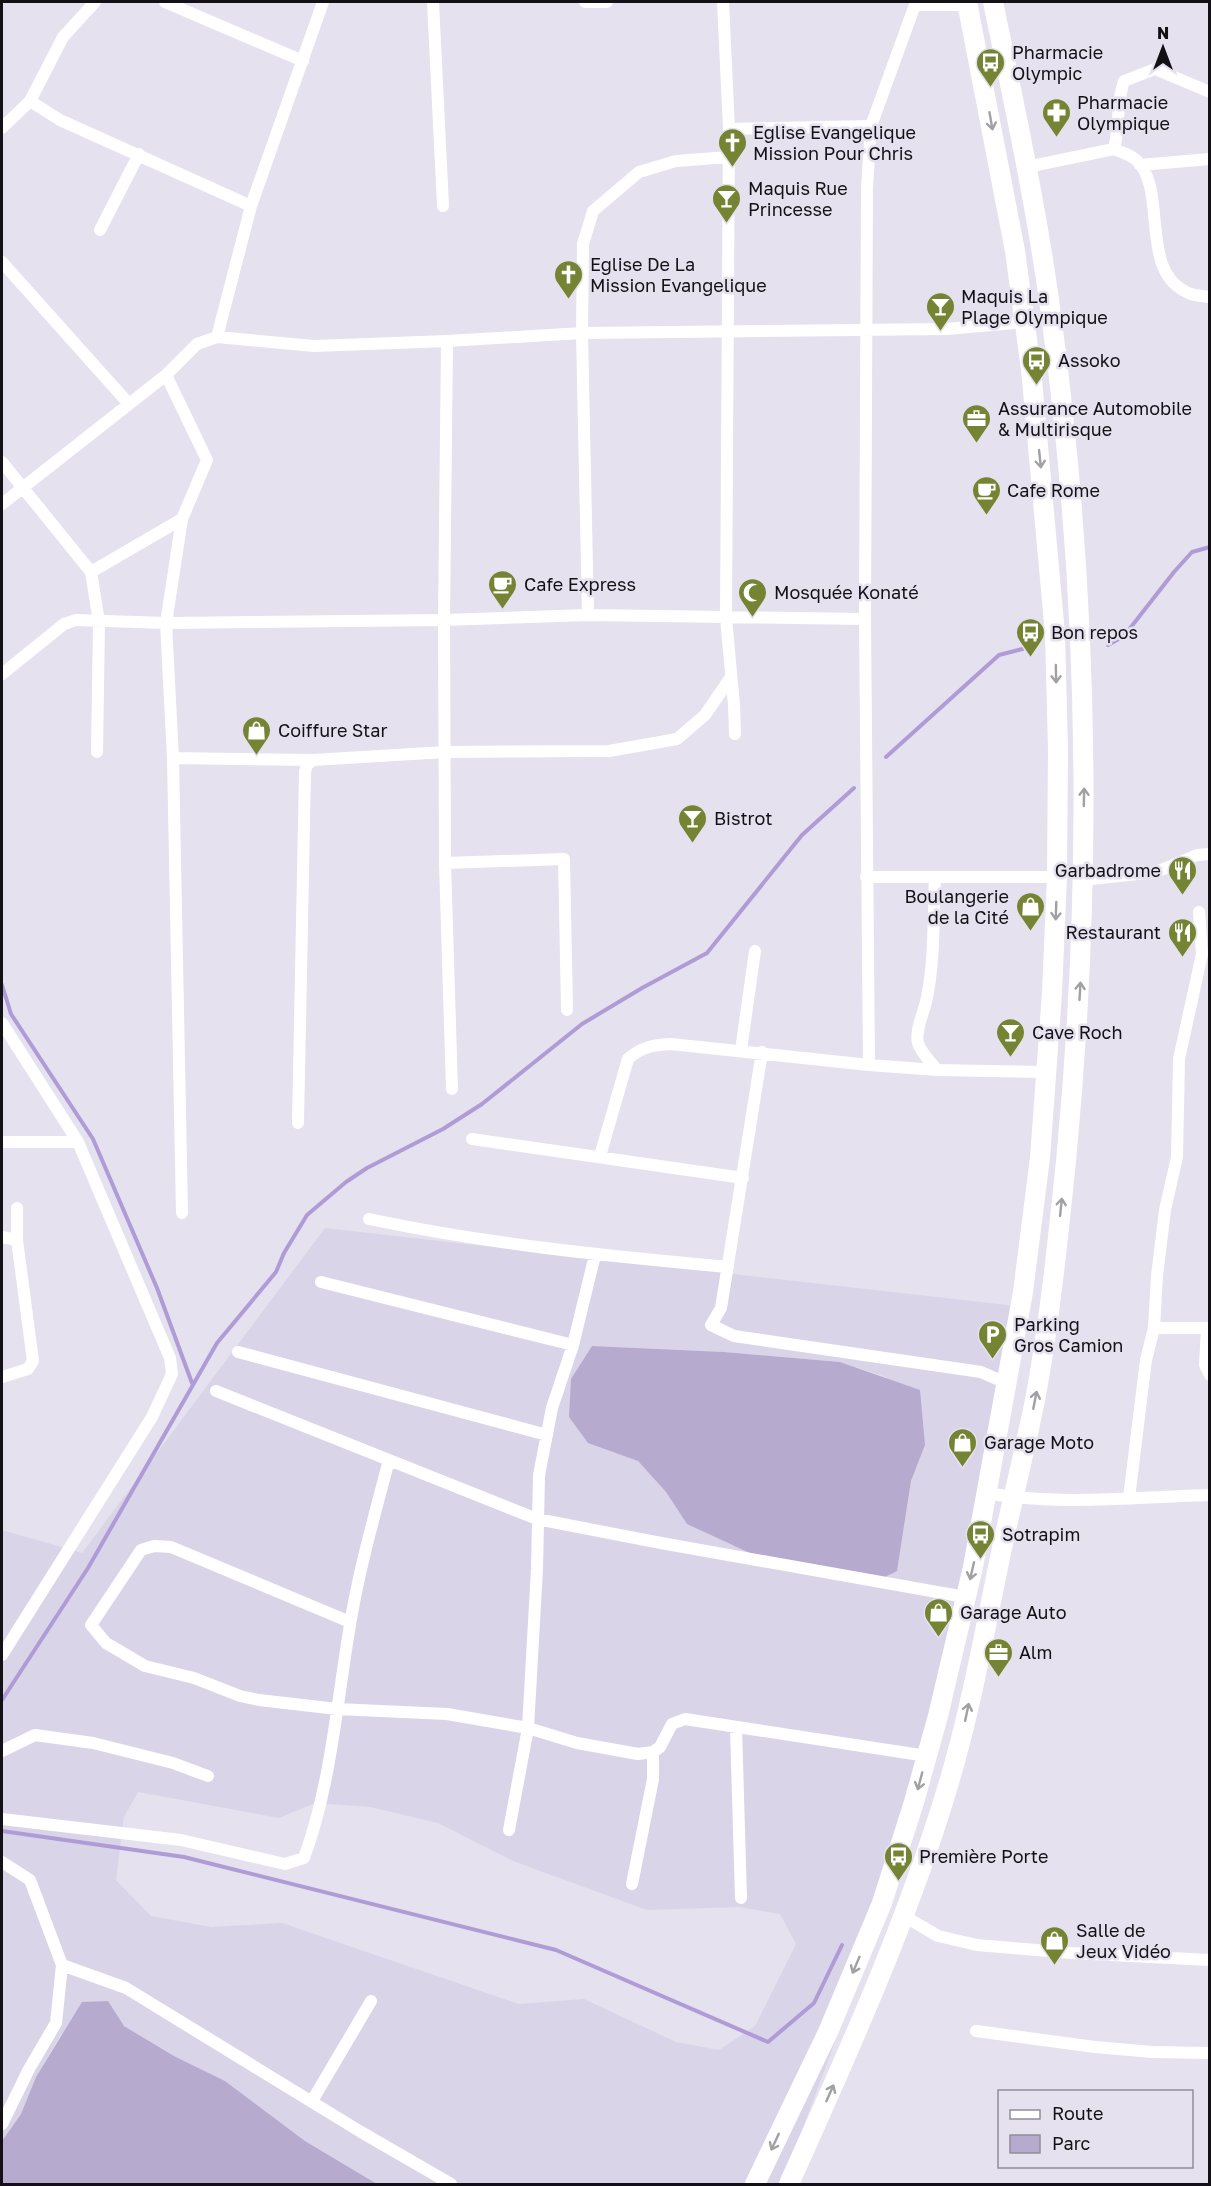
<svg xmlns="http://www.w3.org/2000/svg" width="1211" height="2186" font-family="'Golos Text',sans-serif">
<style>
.built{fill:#dad4e8;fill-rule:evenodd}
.green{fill:#b6abcf}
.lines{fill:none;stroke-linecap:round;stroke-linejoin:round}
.stream{stroke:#af9cd7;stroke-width:4}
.minor{stroke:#fff;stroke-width:12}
.primary{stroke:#fff;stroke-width:20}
.oneway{stroke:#a1a0a2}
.labels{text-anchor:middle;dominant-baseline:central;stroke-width:5;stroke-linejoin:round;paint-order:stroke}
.poi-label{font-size:18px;fill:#131116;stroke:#e5e1ee;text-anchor:start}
</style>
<rect width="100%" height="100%" fill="#e5e1ee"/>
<path class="built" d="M325 1228 1016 1306 988 1496 881 1899 832 2050 782 2184H377L305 2141 225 2081 174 2056 124 2026 60 2036 36 2077 21 2114 2 2141V1530L82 1553ZM592 1346 724 1352 840 1362 886 1377 925 1445 911 1481 897 1571 687 1524 666 1492 638 1461ZM138 1792 279 1818 315 1803 370 1807 438 1823 513 1861 647 1910 739 1907 780 1914 796 1944 755 2026 719 2050 676 2042 584 1999 519 2004 282 1923 211 1927 151 1916 116 1880 124 1817Z"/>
<path class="green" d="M592 1346 724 1352 840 1362 920 1390 925 1445 911 1481 897 1571 875 1582 752 1554 687 1524 666 1492 638 1461 588 1443 569 1417 571 1379Z
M108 2001 124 2026 174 2056 225 2081 305 2141 377 2184H2V2141L21 2114 36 2077 82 2002Z"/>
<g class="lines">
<path class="stream" d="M1108 645 1124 636 1174 572 1192 552 1210 547
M886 757 999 655 1030 647
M2 985 11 1014 93 1139 157 1288 192 1383
M2 1700 88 1568 217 1343 276 1272 284 1253 307 1215 346 1182 367 1168 443 1129 482 1104 582 1024 642 988 707 953 802 835 854 788
M2 1831 184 1857 556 1950 768 2042 814 2003 842 1945"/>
<path class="minor" d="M165 2 303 61
M433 2 443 206
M585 2H607
M723 2 729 129 726 618 734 705 735 734
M915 5H968
M30 101 60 120 251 206
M2 128 30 101 63 37 95 2
M729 129 871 126
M1114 149C1121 152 1129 154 1135 159 1170 188 1136 274 1191 294 1197 296 1204 296 1210 297
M1140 165 1210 159
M1027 167 1114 149C1120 127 1116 103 1124 81L1155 69 1210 92
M100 230 139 154
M2 262 129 404
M217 337 251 206 323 2
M447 341 444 620 445 863 452 1089
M166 375 207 460 182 519 166 623 173 758 182 1213
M2 462 91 572 99 622 97 752
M2 504 166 375 197 344 217 337 314 346 447 341 582 333 947 329 1025 322
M91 572 182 519
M588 615 582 333 583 244 593 211 639 172 676 161 729 157
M2 674 64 624 76 620 166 623 444 620 588 615 865 619
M173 758 313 760 445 752 609 751 677 739 705 715 731 677
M445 863 564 859 567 1010
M866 877H1057
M935 877C933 918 935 962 926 1002 923 1014 915 1031 918 1043 921 1053 931 1062 937 1070
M1082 880 1156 872 1197 855 1210 854
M2 1023 78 1142 170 1358 172 1374 152 1417 2 1655
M741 1050 755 951
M762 1052 721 1308 711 1325 734 1336 981 1372 1006 1383
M869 1065 865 619 867 188 871 126 916 2
M298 1123 305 772 307 765 313 760
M472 1139 743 1178
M2 1142H78
M600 1156 628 1059C641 1047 653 1045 671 1044L869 1065 937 1070 1047 1072
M369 1219C487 1244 607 1256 728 1267
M2 1237 17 1240
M321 1282 573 1345
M1154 1328H1210
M1207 1328 1205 1365 1210 1375
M238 1352 547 1435
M2 1377 28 1369 33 1361 17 1240V1208
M216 1391 537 1519 661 1543 965 1597
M986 1493C1059 1506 1136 1497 1210 1495
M1129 1498 1146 1360 1154 1328 1157 1276 1165 1210 1177 1157 1179 1059 1202 954 1199 912
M350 1622 171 1547 154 1546 141 1550 91 1625 106 1643 145 1666 194 1678 240 1696 259 1700 337 1709 447 1714 528 1728 577 1743 638 1754 653 1752 660 1747 672 1724 685 1719 927 1756
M736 1727 741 1898
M2 1751 35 1735 93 1743 173 1763 208 1776
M2 1819 181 1840 285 1864 304 1858C331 1785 337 1701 350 1625 359 1569 375 1514 389 1460
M509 1830 528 1728 537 1569 539 1475 552 1408 573 1345 595 1255
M2 1862 30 1880 62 1965 126 1988 361 2132 451 2184
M632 1884 653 1779V1752
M904 1916 938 1936 977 1945 1071 1953 1210 1960
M976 2031 1095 2047 1152 2052 1210 2053
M312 2101 371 2001
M2 2124 29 2069 56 2023 62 1965"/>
<path class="primary" d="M755 2184 828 2032 882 1903 914 1802 938 1716 973 1567 1023 1292 1040 1158 1052 993 1057 877 1058 750 1055 634 1031 369 1015 251 967 2
M789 2184C847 2055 906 1925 947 1789 971 1710 985 1629 1002 1548 1013 1497 1026 1446 1036 1395 1050 1318 1058 1239 1066 1161 1093 881 1089 600 1052 322 1038 214 1015 108 993 2"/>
</g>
<defs><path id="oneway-shaft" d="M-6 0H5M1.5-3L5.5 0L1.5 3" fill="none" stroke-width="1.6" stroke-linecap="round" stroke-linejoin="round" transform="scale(1.5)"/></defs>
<g class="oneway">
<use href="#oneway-shaft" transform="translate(991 121) rotate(80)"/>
<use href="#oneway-shaft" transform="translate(1040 459) rotate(84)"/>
<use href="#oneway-shaft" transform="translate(1056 674) rotate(89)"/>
<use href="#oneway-shaft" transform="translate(1084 797) rotate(-89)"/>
<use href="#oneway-shaft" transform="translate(1056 911) rotate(92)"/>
<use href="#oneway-shaft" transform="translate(1080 991) rotate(-87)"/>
<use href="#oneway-shaft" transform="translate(1061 1207) rotate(-84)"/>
<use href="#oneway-shaft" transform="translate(1035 1400) rotate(-79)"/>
<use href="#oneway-shaft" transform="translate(972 1571) rotate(103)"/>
<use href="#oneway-shaft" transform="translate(967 1712) rotate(-78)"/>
<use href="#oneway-shaft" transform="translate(920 1781) rotate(105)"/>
<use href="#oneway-shaft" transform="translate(856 1965) rotate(113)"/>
<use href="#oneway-shaft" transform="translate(830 2093) rotate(-66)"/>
<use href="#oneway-shaft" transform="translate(775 2142) rotate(115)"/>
</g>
<defs>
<symbol id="bus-pin" viewBox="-11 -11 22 30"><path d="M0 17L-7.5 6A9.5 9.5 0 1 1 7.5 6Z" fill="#748433" stroke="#e5e1ee"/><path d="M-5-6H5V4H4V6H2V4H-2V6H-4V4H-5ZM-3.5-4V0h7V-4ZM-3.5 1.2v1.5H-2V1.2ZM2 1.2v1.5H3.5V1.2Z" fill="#fff"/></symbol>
<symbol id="pharmacy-pin" viewBox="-11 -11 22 30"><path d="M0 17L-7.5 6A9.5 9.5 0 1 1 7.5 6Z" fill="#748433" stroke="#e5e1ee"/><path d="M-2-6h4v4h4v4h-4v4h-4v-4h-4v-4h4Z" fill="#fff"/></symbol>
<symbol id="church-pin" viewBox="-11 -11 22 30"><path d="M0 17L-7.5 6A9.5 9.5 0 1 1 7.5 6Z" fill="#748433" stroke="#e5e1ee"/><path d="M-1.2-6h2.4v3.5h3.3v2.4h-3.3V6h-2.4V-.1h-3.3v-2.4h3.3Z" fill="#fff"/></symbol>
<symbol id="bar-pin" viewBox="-11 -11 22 30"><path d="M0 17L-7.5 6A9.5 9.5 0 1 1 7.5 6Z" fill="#748433" stroke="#e5e1ee"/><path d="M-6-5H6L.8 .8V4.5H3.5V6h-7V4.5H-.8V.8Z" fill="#fff"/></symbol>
<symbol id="office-pin" viewBox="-11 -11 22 30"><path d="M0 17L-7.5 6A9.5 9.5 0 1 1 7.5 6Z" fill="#748433" stroke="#e5e1ee"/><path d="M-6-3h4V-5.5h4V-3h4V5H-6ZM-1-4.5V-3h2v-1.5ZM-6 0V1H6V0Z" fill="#fff"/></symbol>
<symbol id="cafe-pin" viewBox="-11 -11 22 30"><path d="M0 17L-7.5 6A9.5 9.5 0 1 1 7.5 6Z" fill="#748433" stroke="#e5e1ee"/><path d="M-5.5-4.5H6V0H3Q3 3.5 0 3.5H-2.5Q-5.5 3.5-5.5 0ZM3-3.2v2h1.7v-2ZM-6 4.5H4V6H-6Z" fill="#fff"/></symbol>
<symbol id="mosque-pin" viewBox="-11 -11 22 30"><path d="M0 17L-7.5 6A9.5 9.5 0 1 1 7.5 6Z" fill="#748433" stroke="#e5e1ee"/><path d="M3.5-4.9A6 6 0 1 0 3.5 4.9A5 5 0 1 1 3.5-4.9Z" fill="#fff"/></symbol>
<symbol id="shop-pin" viewBox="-11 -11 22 30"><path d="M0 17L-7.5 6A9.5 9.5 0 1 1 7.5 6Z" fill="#748433" stroke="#e5e1ee"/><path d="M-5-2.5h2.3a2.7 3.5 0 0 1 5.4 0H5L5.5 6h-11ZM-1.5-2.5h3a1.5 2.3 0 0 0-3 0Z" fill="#fff"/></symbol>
<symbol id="restaurant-pin" viewBox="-11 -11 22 30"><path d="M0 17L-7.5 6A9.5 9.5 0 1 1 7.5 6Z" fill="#748433" stroke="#e5e1ee"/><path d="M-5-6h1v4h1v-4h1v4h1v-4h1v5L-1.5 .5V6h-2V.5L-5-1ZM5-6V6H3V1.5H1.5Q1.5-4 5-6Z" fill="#fff"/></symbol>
<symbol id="parking-pin" viewBox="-11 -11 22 30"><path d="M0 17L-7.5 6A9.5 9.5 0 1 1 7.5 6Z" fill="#748433" stroke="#e5e1ee"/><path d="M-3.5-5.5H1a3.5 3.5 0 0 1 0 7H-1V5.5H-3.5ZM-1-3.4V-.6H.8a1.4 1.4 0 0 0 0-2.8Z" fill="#fff"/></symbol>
</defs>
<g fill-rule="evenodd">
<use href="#bus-pin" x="974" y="46" width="33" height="45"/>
<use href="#pharmacy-pin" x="1040" y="96" width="33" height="45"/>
<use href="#church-pin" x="716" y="126" width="33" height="45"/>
<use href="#bar-pin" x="710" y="182" width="33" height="45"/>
<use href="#church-pin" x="552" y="258" width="33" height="45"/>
<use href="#bar-pin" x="924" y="290" width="33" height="45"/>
<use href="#bus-pin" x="1020" y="344" width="33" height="45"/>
<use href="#office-pin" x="960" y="402" width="33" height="45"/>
<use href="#cafe-pin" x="970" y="474" width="33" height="45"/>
<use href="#cafe-pin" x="486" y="568" width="33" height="45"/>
<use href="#mosque-pin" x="736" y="576" width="33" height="45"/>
<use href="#bus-pin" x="1014" y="616" width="33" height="45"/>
<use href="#shop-pin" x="240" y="714" width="33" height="45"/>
<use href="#bar-pin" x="676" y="802" width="33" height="45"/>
<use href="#restaurant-pin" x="1166" y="854" width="33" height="45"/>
<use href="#shop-pin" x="1014" y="890" width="33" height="45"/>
<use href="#restaurant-pin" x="1166" y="916" width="33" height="45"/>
<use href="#bar-pin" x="994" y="1016" width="33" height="45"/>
<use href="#parking-pin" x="976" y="1318" width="33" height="45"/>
<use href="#shop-pin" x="946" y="1426" width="33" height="45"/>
<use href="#bus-pin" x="964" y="1518" width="33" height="45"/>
<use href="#shop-pin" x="922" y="1596" width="33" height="45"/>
<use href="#office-pin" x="982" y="1636" width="33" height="45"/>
<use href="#bus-pin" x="882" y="1840" width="33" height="45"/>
<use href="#shop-pin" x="1038" y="1924" width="33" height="45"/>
</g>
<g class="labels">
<g class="poi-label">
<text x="1012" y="52">Pharmacie<tspan x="1012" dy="21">Olympic</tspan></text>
<text x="1077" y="102">Pharmacie<tspan x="1077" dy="21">Olympique</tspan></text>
<text x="753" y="132">Eglise Evangelique<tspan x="753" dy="21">Mission Pour Chris</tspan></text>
<text x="748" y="188">Maquis Rue<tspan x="748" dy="21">Princesse</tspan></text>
<text x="590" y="264">Eglise De La<tspan x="590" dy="21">Mission Evangelique</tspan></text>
<text x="961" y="296">Maquis La<tspan x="961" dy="21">Plage Olympique</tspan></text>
<text x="1058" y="360">Assoko</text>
<text x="998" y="408">Assurance Automobile<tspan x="998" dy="21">&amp; Multirisque</tspan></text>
<text x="1007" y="490">Cafe Rome</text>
<text x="524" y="584">Cafe Express</text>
<text x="774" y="592">Mosquée Konaté</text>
<text x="1051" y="632">Bon repos</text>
<text x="278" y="730">Coiffure Star</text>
<text x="714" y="818">Bistrot</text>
<text x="1161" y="870" text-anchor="end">Garbadrome</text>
<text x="1009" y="896" text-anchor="end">Boulangerie<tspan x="1009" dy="21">de la Cité</tspan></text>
<text x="1161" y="932" text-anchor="end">Restaurant</text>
<text x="1032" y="1032">Cave Roch</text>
<text x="1014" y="1324">Parking<tspan x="1014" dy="21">Gros Camion</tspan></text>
<text x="984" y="1442">Garage Moto</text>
<text x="1002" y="1534">Sotrapim</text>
<text x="960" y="1612">Garage Auto</text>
<text x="1019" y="1652">Alm</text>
<text x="919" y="1856">Première Porte</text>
<text x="1076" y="1930">Salle de<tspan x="1076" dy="21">Jeux Vidéo</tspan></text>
</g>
</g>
<rect width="1211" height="2186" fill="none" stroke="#131116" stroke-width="6"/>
<rect x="998" y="2090" width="195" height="78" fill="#e5e1ee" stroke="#918e98" stroke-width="1.5"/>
<rect x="1010" y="2110" width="30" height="9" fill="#ffffff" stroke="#918e98" stroke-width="1.5"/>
<text x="1052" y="2120" font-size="18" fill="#131116">Route</text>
<rect x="1010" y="2135" width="30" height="18" fill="#b6abcf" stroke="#918e98" stroke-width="1.5"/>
<text x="1052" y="2150" font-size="18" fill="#131116">Parc</text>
<g transform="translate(1163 48)" stroke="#e5e1ee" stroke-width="4.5" paint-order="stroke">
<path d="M0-4.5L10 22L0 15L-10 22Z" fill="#131116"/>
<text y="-9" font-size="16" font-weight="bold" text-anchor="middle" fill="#131116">N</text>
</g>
</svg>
